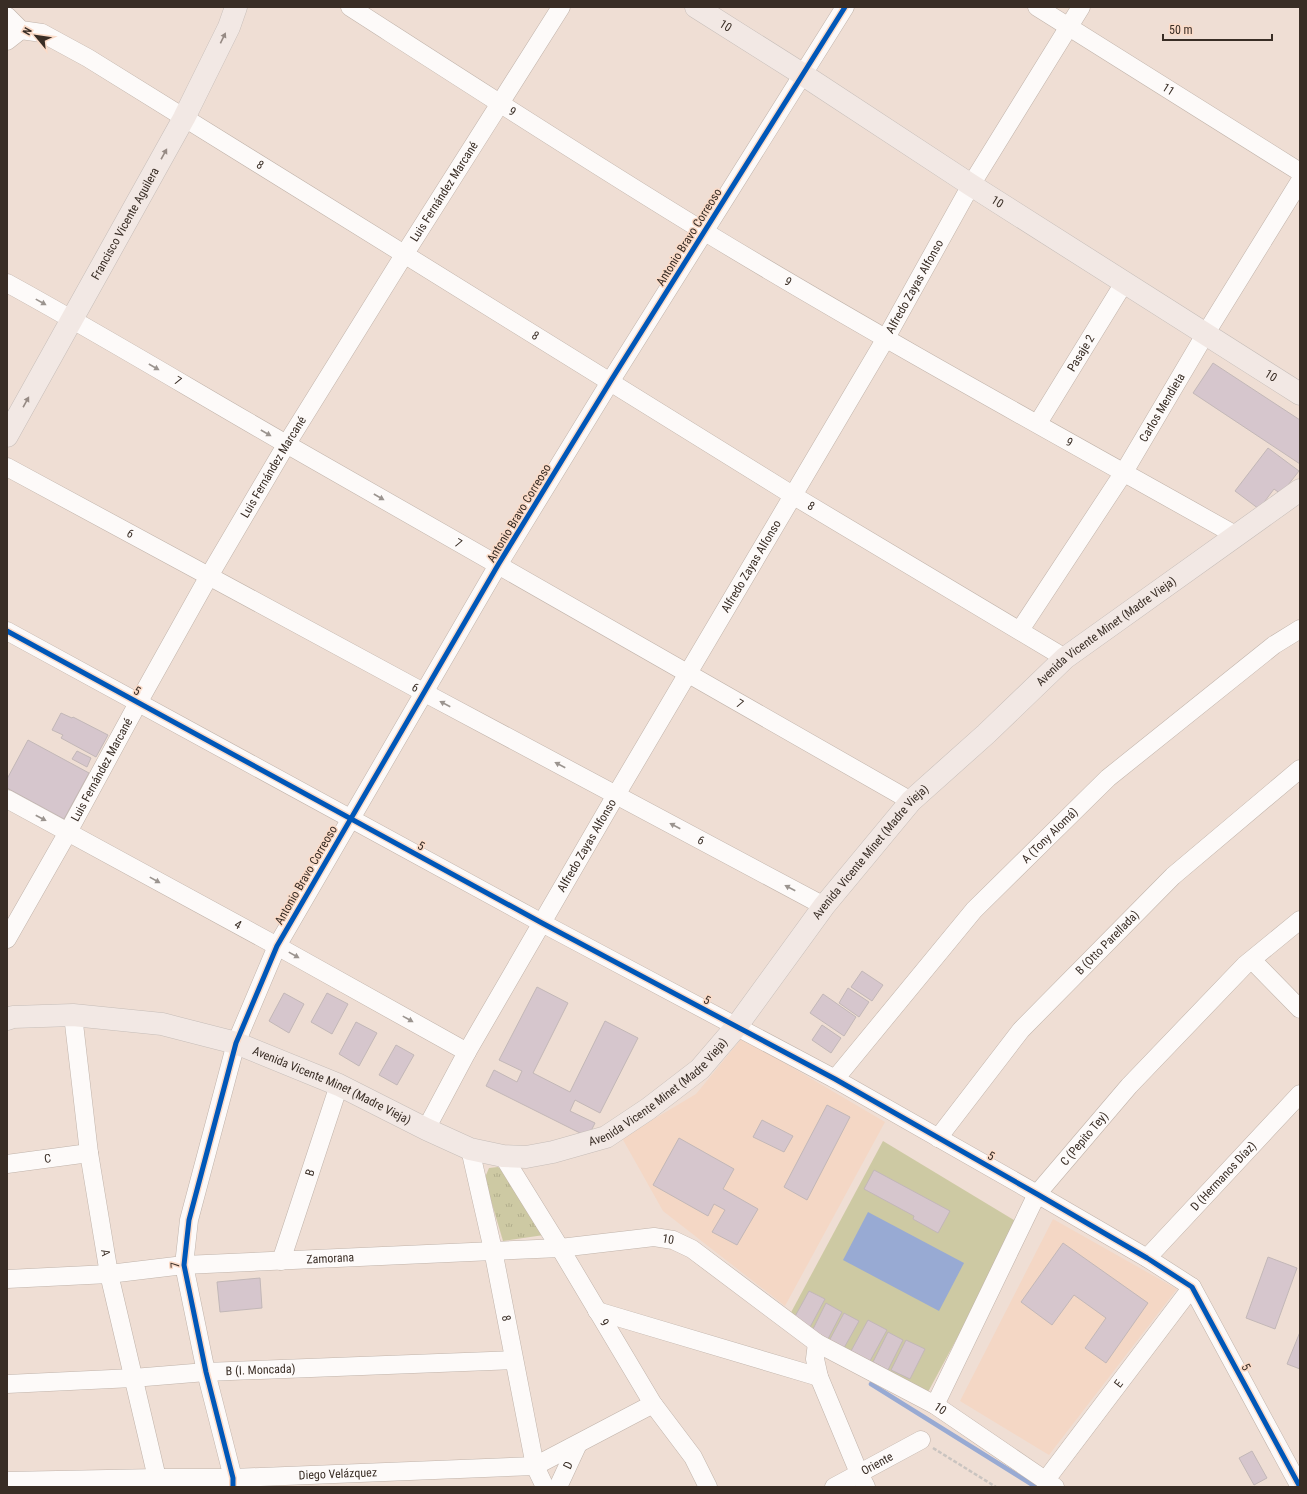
<svg xmlns="http://www.w3.org/2000/svg" width="1307" height="1494" font-family="'Roboto Condensed',sans-serif">
<style>
.built{fill:#f4d7c5}
.grass{fill:url(#grass-tufts)}
.pitch{fill:#cdc9a3}
.water{fill:#98aad3}
.lines{fill:none;stroke-linecap:round;stroke-linejoin:round}
.stream{stroke:#98aad3;stroke-width:4.5}
.building{fill:#d6c6cd;stroke:#c2b7b7}
.minor-casing{stroke:#c0b3aa;stroke-width:19}
.major-casing{stroke:#c6bdb8;stroke-width:23}
.path{stroke:#cac4c0;stroke-width:2.5;stroke-dasharray:4 2;stroke-linecap:butt}
.minor{stroke:#fdfaf9;stroke-width:18}
.major{stroke:#f2e8e4;stroke-width:22}
.cycleway-casing{stroke:#fbdbc8;stroke-width:8}
.cycleway{stroke:#0057b8;stroke-width:5}
.oneway{fill:#968a84}
.oneway2{fill:#9b948f}
.labels{text-anchor:middle;dominant-baseline:central;stroke-width:3;stroke-linejoin:round;paint-order:stroke}
.street-label{font-size:12px;fill:#392d25;stroke:#fbdbc8}
</style>
<defs>
<pattern id="grass-tufts" width="24" height="20" patternUnits="userSpaceOnUse"><rect width="24" height="20" fill="#cdc9a3"/><path d="M3 7l-1-3M5 7V3M7 7l1-3M15 17l-1-3M17 17v-4M19 17l1-3" fill="none" stroke="#b1ad8c"/></pattern>
</defs>
<rect width="100%" height="100%" fill="#efded4"/>
<path class="built" d="M742 1038 885 1122 785 1306 663 1211 622 1138 696 1094Z
M1053 1219 1177 1289 1049 1455 960 1401Z"/>
<path class="grass" d="M498 1167 510 1176 544 1235 503 1241 485 1180 486 1175 489 1168Z"/>
<path class="pitch" d="M883 1141 1019 1223 928 1392 788 1318Z"/>
<path class="water" d="M868 1212 964 1263 939 1311 843 1260Z"/>
<g class="lines">
<path class="stream" d="M871 1384 1036 1487"/>
</g>
<path class="building" d="M1213 363 1300 420V464L1193 393Z
M1268 448 1299 471 1281 494 1274 489 1259 509 1235 491Z
M61 713 72 718 73 717 108 735 96 757 61 738 63 735 52 730Z
M28 740 89 773 64 819 7 788V779Z
M77 751 91 758 87 767 72 759Z
M862 971 883 985 872 1001 851 987Z
M537 987 568 1003 533 1073 570 1092 605 1021 638 1038 600 1113 575 1100 570 1111 595 1123 588 1137 486 1086 494 1070 517 1082 522 1071 499 1060Z
M848 988 869 1002 859 1017 839 1003Z
M284 993 304 1004 289 1033 269 1021Z
M327 993 348 1004 332 1034 311 1022Z
M823 994 856 1017 844 1036 810 1013Z
M356 1022 377 1033 359 1066 339 1054Z
M822 1025 841 1038 831 1053 812 1040Z
M396 1045 414 1055 397 1085 379 1075Z
M827 1105 850 1117 807 1200 784 1187Z
M762 1120 793 1136 784 1152 753 1137Z
M679 1138 734 1169 723 1189 758 1209 737 1245 712 1232 725 1210 714 1204 708 1216 653 1185Z
M874 1170 950 1211 938 1233 913 1219 914 1216 864 1189Z
M1063 1243 1148 1303 1106 1363 1085 1348 1106 1318 1074 1295 1052 1325 1021 1302Z
M1268 1257 1297 1268 1275 1329 1246 1318Z
M260 1278 262 1308 220 1312 217 1282Z
M809 1291 825 1299 809 1329 793 1320Z
M826 1303 842 1312 828 1339 812 1331Z
M844 1313 859 1321 844 1348 829 1341Z
M868 1320 887 1330 870 1361 851 1351Z
M888 1332 903 1340 888 1370 873 1362Z
M1300 1332V1369L1287 1364Z
M906 1340 925 1349 910 1379 891 1370Z
M1252 1451 1267 1478 1254 1485 1239 1458Z"/>
<g class="lines">
<defs>
<g id="minor">
<path id="s1" d="M350 7C468 83 585 159 705 232 880 338 1059 436 1237 536"/>
<path id="s2" d="M1037 7 1300 172"/>
<path id="s3" d="M7 16 21 30 42 33 88 58 794 496 1065 658"/>
<path d="M7 41 21 30"/>
<path id="s4" d="M7 283C102 335 194 391 288 445 495 565 703 683 911 801"/>
<path id="s5" d="M1038 423 1124 283"/>
<path id="s6" d="M7 467 425 693 824 906"/>
<path id="s7" d="M1020 630 1124 472 1206 333 1300 181"/>
<path d="M7 631 542 923 835 1079 1037 1194 1147 1258 1192 1287 1300 1487"/>
<path id="s8" d="M7 799 277 946 467 1052"/>
<path id="s9" d="M7 939 68 832 138 703 209 576 286 445 404 255 561 7"/>
<path d="M1252 960 1300 1009"/>
<path id="s10" d="M73 1015 89 1153 109 1274 157 1478 158 1487"/>
<path id="s11" d="M835 1079 974 910 1108 778 1274 645 1300 629"/>
<path id="s12" d="M426 1129 467 1052 616 795 886 338 971 185 1081 7"/>
<path id="s13" d="M938 1138 1021 1030 1173 876 1300 769"/>
<path id="s14" d="M470 1149 493 1250 535 1466 545 1487"/>
<path id="s15" d="M503 1156 560 1248 653 1404 693 1457 708 1487"/>
<path id="s16" d="M7 1164 89 1153"/>
<path id="s17" d="M1147 1258 1300 1094"/>
<path id="s18" d="M281 1261 339 1085"/>
<path id="s19" d="M7 1279 109 1274 184 1265 560 1248 654 1237 673 1240 692 1249 817 1343 935 1405 1055 1487"/>
<path d="M597 1311 819 1377"/>
<path d="M817 1343 815 1359 819 1377 859 1473 866 1487"/>
<path id="s20" d="M7 1384 133 1378 206 1372 514 1360"/>
<path id="s21" d="M935 1405 1037 1194 1129 1086 1245 965 1300 920"/>
<path id="s22" d="M7 1481 157 1478H233L535 1466 653 1404"/>
<path id="s23" d="M1045 1481 1192 1287"/>
<path d="M233 1487V1478L206 1372 184 1265 189 1220 236 1043 277 946 498 565 610 382 845 7"/>
<path id="s24" d="M558 1487 578 1444"/>
<path id="s25" d="M834 1487 921 1440"/>
</g>
<g id="major">
<path id="s26" d="M696 7 802 74 971 185 1300 394"/>
<path id="s27" d="M7 436 184 118 229 27 236 7"/>
<path id="s28" d="M7 1019 13 1017 73 1015 162 1024 236 1043 339 1085 426 1129 470 1149 503 1156 526 1157 553 1152 606 1137 648 1109 700 1069 736 1027 824 906 911 801 986 734 1065 658 1300 490"/>
</g>
</defs>
<use href="#minor" class="minor-casing"/>
<use href="#major" class="major-casing"/>
<path class="path" d="M933 1448 996 1487"/>
<use href="#minor" class="minor"/>
<use href="#major" class="major"/>
<defs>
<path id="cycleway" d="M7 631 542 923 835 1079 1037 1194 1147 1258 1192 1287 1300 1487
M233 1487V1478L206 1372 184 1265 189 1220 236 1043 277 946 498 565 610 382 845 7"/>
</defs>
<use href="#cycleway" class="cycleway-casing"/>
<use href="#cycleway" class="cycleway"/>
</g>
<defs><path id="oneway-solid" d="M-6-.8H1V-3.2L6.5 0L1 3.2V.8H-6Z"/></defs>
<g class="oneway">
<use href="#oneway-solid" transform="translate(223 38) rotate(-64)"/>
<use href="#oneway-solid" transform="translate(164 154) rotate(-61)"/>
<use href="#oneway-solid" transform="translate(26 402) rotate(-61)"/>
</g>
<g class="oneway2">
<use href="#oneway-solid" transform="translate(41 302) rotate(29)"/>
<use href="#oneway-solid" transform="translate(154 367) rotate(30)"/>
<use href="#oneway-solid" transform="translate(266 433) rotate(30)"/>
<use href="#oneway-solid" transform="translate(379 497) rotate(30)"/>
<use href="#oneway-solid" transform="translate(445 704) rotate(-152)"/>
<use href="#oneway-solid" transform="translate(560 765) rotate(-152)"/>
<use href="#oneway-solid" transform="translate(41 818) rotate(28)"/>
<use href="#oneway-solid" transform="translate(675 826) rotate(-152)"/>
<use href="#oneway-solid" transform="translate(155 880) rotate(29)"/>
<use href="#oneway-solid" transform="translate(790 888) rotate(-152)"/>
<use href="#oneway-solid" transform="translate(294 955) rotate(29)"/>
<use href="#oneway-solid" transform="translate(408 1019) rotate(29)"/>
</g>
<g class="labels">
<g class="street-label">
<text stroke="none"><textPath href="#s26" startOffset="35">10</textPath></text>
<text stroke="none"><textPath href="#s2" startOffset="155">11</textPath></text>
<text stroke="none"><textPath href="#s1" startOffset="193">9</textPath></text>
<text stroke="none"><textPath href="#s3" startOffset="296">8</textPath></text>
<text stroke="none"><textPath href="#s9" startOffset="866">Luis Fernández Marcané</textPath></text>
<text stroke="none"><textPath href="#s26" startOffset="359">10</textPath></text>
<text stroke="none"><textPath href="#s27" startOffset="243">Francisco Vicente Aguilera</textPath></text>
<text transform="translate(689 237) rotate(-58)">Antonio Bravo Correoso</text>
<text stroke="none"><textPath href="#s1" startOffset="517">9</textPath></text>
<text stroke="none"><textPath href="#s12" startOffset="974">Alfredo Zayas Alfonso</textPath></text>
<text stroke="none"><textPath href="#s3" startOffset="620">8</textPath></text>
<text stroke="none"><textPath href="#s5" startOffset="82">Pasaje 2</textPath></text>
<text stroke="none"><textPath href="#s26" startOffset="683">10</textPath></text>
<text stroke="none"><textPath href="#s4" startOffset="197">7</textPath></text>
<text stroke="none"><textPath href="#s7" startOffset="264">Carlos Mendieta</textPath></text>
<text stroke="none"><textPath href="#s1" startOffset="841">9</textPath></text>
<text stroke="none"><textPath href="#s9" startOffset="542">Luis Fernández Marcané</textPath></text>
<text stroke="none"><textPath href="#s3" startOffset="944">8</textPath></text>
<text transform="translate(519 513) rotate(-59)">Antonio Bravo Correoso</text>
<text stroke="none"><textPath href="#s6" startOffset="140">6</textPath></text>
<text stroke="none"><textPath href="#s4" startOffset="521">7</textPath></text>
<text stroke="none"><textPath href="#s12" startOffset="650">Alfredo Zayas Alfonso</textPath></text>
<text stroke="none"><textPath href="#s28" startOffset="1345">Avenida Vicente Minet (Madre Vieja)</textPath></text>
<text stroke="none"><textPath href="#s6" startOffset="464">6</textPath></text>
<text transform="translate(137 691) rotate(29)">5</text>
<text stroke="none"><textPath href="#s4" startOffset="845">7</textPath></text>
<text stroke="none"><textPath href="#s9" startOffset="194">Luis Fernández Marcané</textPath></text>
<text stroke="none"><textPath href="#s11" startOffset="325">A (Tony Alomá)</textPath></text>
<text stroke="none"><textPath href="#s6" startOffset="788">6</textPath></text>
<text transform="translate(421 846) rotate(29)">5</text>
<text stroke="none"><textPath href="#s12" startOffset="326">Alfredo Zayas Alfonso</textPath></text>
<text stroke="none"><textPath href="#s28" startOffset="1021">Avenida Vicente Minet (Madre Vieja)</textPath></text>
<text transform="translate(306 875) rotate(-60)">Antonio Bravo Correoso</text>
<text stroke="none"><textPath href="#s8" startOffset="263">4</textPath></text>
<text stroke="none"><textPath href="#s13" startOffset="259">B (Otto Parellada)</textPath></text>
<text transform="translate(707 1000) rotate(28)">5</text>
<text stroke="none"><textPath href="#s28" startOffset="337">Avenida Vicente Minet (Madre Vieja)</textPath></text>
<text stroke="none"><textPath href="#s28" startOffset="697">Avenida Vicente Minet (Madre Vieja)</textPath></text>
<text stroke="none"><textPath href="#s21" startOffset="307">C (Pepito Tey)</textPath></text>
<text transform="translate(991 1156) rotate(29)">5</text>
<text stroke="none"><textPath href="#s16" startOffset="41">C</textPath></text>
<text stroke="none"><textPath href="#s18" startOffset="93">B</textPath></text>
<text stroke="none"><textPath href="#s17" startOffset="112">D (Hermanos Díaz)</textPath></text>
<text stroke="none"><textPath href="#s19" startOffset="663">10</textPath></text>
<text stroke="none"><textPath href="#s10" startOffset="240">A</textPath></text>
<text stroke="none"><textPath href="#s19" startOffset="324">Zamorana</textPath></text>
<text transform="translate(175 1265) rotate(-93)">7</text>
<text stroke="none"><textPath href="#s14" startOffset="173">8</textPath></text>
<text stroke="none"><textPath href="#s15" startOffset="195">9</textPath></text>
<text transform="translate(1246 1367) rotate(62)">5</text>
<text stroke="none"><textPath href="#s20" startOffset="254">B (I. Moncada)</textPath></text>
<text stroke="none"><textPath href="#s23" startOffset="122">E</textPath></text>
<text stroke="none"><textPath href="#s19" startOffset="985">10</textPath></text>
<text stroke="none"><textPath href="#s25" startOffset="49">Oriente</textPath></text>
<text stroke="none"><textPath href="#s24" startOffset="24">D</textPath></text>
<text stroke="none"><textPath href="#s22" startOffset="331">Diego Velázquez</textPath></text>
</g>
</g>
<rect width="1307" height="1494" fill="none" stroke="#392d25" stroke-width="16"/>
<g transform="translate(36 36) rotate(299)" stroke="#fbdbc8" stroke-width="3" paint-order="stroke">
<path d="M0-3L7 15L0 10L-7 15Z" fill="#392d25"/>
<text y="-6" font-size="11" font-weight="bold" text-anchor="middle" fill="#392d25">N</text>
</g>
<path d="M1163 34v6h109v-6" fill="none" stroke="#392d25" stroke-width="2"/>
<text x="1169" y="34" font-size="12" fill="#392d25" stroke="#fbdbc8" stroke-width="3" paint-order="stroke">50 m</text>
</svg>
